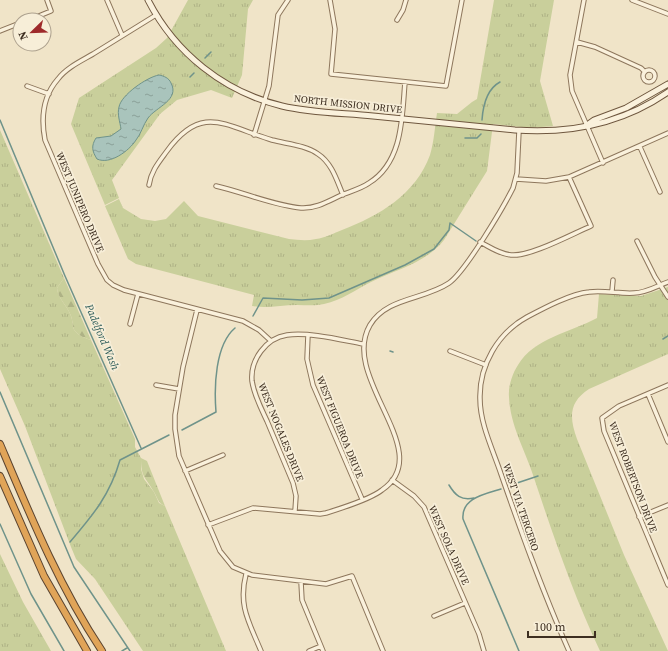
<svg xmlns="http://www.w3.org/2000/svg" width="668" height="651" font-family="'Source Serif 4',serif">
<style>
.grass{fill:url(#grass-tufts)}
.forest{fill:url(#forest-firs)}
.water{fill:url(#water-ripples);stroke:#6f938a}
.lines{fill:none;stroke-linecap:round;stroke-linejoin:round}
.stream{stroke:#6f938a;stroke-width:1.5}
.street-casing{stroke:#8d765c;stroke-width:5.5}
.secondary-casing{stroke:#6f573f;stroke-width:7}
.highway-casing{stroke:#5b4430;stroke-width:8}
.street{stroke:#faf1dc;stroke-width:3.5}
.secondary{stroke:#faf1dc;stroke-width:5}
.highway{stroke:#e0a458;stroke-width:6}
.labels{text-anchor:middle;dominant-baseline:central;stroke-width:3.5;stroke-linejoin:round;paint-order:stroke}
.street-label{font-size:10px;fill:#3d2e20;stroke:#f7eed8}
.water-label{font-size:11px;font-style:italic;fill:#2f5d5a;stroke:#f7eed8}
</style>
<defs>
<pattern id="grass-tufts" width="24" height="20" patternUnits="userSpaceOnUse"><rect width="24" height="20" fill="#c9cf9b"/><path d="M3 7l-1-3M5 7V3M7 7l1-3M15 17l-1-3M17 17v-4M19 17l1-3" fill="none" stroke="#aeb285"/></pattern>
<pattern id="forest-firs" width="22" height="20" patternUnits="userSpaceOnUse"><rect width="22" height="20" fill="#c9cf9b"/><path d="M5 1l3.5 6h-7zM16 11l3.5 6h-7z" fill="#aeb285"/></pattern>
<pattern id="water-ripples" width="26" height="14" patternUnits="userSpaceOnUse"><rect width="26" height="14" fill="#a9c4bc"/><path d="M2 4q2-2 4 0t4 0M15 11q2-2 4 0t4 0" fill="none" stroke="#8ba098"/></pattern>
</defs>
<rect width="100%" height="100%" fill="#f0e4c8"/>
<path class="grass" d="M188 0H253L248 9 242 75 232 98 211 90 177 100 160 114 112 180 119 198 105 205 71 124 79 98 156 48 167 38Z
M494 0H554L540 81 553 126 530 128 493 124 487 171 444 240C426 263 397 269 371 282 355 290 342 300 324 304 316 306 306 305 297 305 281 305 267 309 252 306L254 295 136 264 128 259 105 206 119 199 123 208 141 219 155 221 166 219 184 201 198 216 289 239C298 240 307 241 316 239 325 238 334 233 342 230 379 216 416 194 430 155 434 142 435 126 437 113L457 114 472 102 477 99Z
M0 130 64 278 57 288C58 299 67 305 71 316 73 321 72 327 75 331 79 336 85 338 91 340L135 439V447L141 458V469L144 479 154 492 159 503 165 506 226 651H143L95 579 76 559 71 547 25 426 0 369Z
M668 287V354L589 389C569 402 569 417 577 439L624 555 668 651H600C573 594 553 535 533 475 525 450 510 425 509 397 508 387 512 374 518 365 534 338 571 332 597 318L599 294 641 296Z
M0 554 23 602 51 651H0Z"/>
<path class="forest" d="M64 278 91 340C85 338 79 336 75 331 72 327 73 321 71 316 67 305 58 299 57 288Z
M141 458 147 461 165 506C158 503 158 499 154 492 145 476 141 478 141 458Z"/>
<path class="water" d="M159 75C164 76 169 78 171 83 180 100 156 107 148 118 143 125 141 134 136 140 129 151 110 165 97 159 92 151 91 146 96 138L111 136 121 129C120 122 117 114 119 107 121 95 147 77 159 75Z"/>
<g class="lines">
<path class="stream" d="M205 58 211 52
M190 77 194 73
M0 120 65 276 141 448
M482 120C483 105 487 89 500 82
M465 138H477L481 134
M450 223 476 241
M253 316 263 298 302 300 329 298 405 265 434 249 449 230 450 223
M663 339 668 336
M390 351 393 352
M0 392 74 567 130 651
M182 430 216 412C214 387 215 345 235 328
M449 485C455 495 461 501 474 498
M511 485 538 476
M501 489C485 494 461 498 463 519L519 651
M0 524 31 594 64 651
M70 542C93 515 110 495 120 460L169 435
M122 651 127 648"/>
<defs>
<path id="street" d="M107 0 122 35
M330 0 335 29 331 74 446 86 462 0
M584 0 570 75 572 91 603 163
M632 0 668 14
M156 15C135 28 114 41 93 54 81 61 66 68 58 79 43 96 41 119 45 140L98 264 107 280 113 285 124 290 243 321 259 330 271 341
M29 20 51 11 47 0
M397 20 403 10 406 0
M0 31 20 23
M577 42 595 47 641 68 645 72
M643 76a6 6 0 1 1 12 0a6 6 0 1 1-12 0Z
M27 86 49 94
M254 135 269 86 278 15 288 0
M640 147 660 192
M516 179 546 181 569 177 668 133
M149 185C151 171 159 162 167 151 202 103 225 126 272 140 287 144 305 145 318 154 332 163 337 181 343 195
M216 186C243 192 275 206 301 208 317 209 330 200 344 194 352 191 362 188 369 183 403 162 402 117 405 82
M637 241 655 277 668 297
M480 242C490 247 499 254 511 255 530 257 572 234 591 226L569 177
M612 291 613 280
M197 310 183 367 175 415V429L179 456 220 551 233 567 252 575 326 584 352 576 383 651
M130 324 138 294
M308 335 307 359 313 385 362 499
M450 351 486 365
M156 385 179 389
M668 385 619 406 602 418 604 431 668 585
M648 394 668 442
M185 471 223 455
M392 480 414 496 424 507 479 634 484 651
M295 511 296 496 293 483C284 462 276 442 267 421 261 408 254 395 252 381 250 360 266 338 287 335 310 332 341 340 363 344
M639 517 668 505
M208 525 253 508 320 514 326 513C339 509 372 498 382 490 438 452 339 378 370 325 387 297 424 300 449 283 465 272 503 208 513 188L517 173 519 131
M246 574C238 606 249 622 261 651
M301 582 302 600 323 651
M434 616 465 603
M309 651 321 646
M569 651C543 593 522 534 501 474 493 450 480 424 480 399 479 365 498 333 527 317 544 308 570 294 589 292 604 290 619 294 634 293 646 293 657 286 668 282"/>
<path id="secondary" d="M148 0C175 53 224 92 282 106 311 113 343 113 373 116 420 121 468 125 515 130 570 134 622 124 668 92
M587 125 594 120 626 108 668 84"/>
<path id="highway" d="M0 444C30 515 59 586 102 651
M0 476 44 576 87 651"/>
</defs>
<use href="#street" class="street-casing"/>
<use href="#secondary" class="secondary-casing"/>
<use href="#highway" class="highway-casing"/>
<use href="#street" class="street"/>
<use href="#secondary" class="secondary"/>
<use href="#highway" class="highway"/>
</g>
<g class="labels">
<g class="street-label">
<text transform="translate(348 104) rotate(6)">NORTH MISSION DRIVE</text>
<text transform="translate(80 202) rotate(67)">WEST JUNIPERO DRIVE</text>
<text transform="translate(340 427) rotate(68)">WEST FIGUEROA DRIVE</text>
<text transform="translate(281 432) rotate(68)">WEST NOGALES DRIVE</text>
<text transform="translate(633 477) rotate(69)">WEST ROBERTSON DRIVE</text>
<text transform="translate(521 507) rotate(71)">WEST VIA TERCERO</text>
<text transform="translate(449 545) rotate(66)">WEST SOLA DRIVE</text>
</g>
<g class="water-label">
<text transform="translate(102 337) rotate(67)">Padelford Wash</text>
</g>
</g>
<g transform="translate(32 32) rotate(247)"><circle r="19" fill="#f7eed8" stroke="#ada18e"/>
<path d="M0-3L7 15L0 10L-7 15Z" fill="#9e2a2b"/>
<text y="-6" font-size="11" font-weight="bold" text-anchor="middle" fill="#3d2e20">N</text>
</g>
<path d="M528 631v6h67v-6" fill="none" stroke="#3d2e20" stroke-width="2"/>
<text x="534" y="631" font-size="12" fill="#3d2e20" stroke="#f7eed8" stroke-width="3" paint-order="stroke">100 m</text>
</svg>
